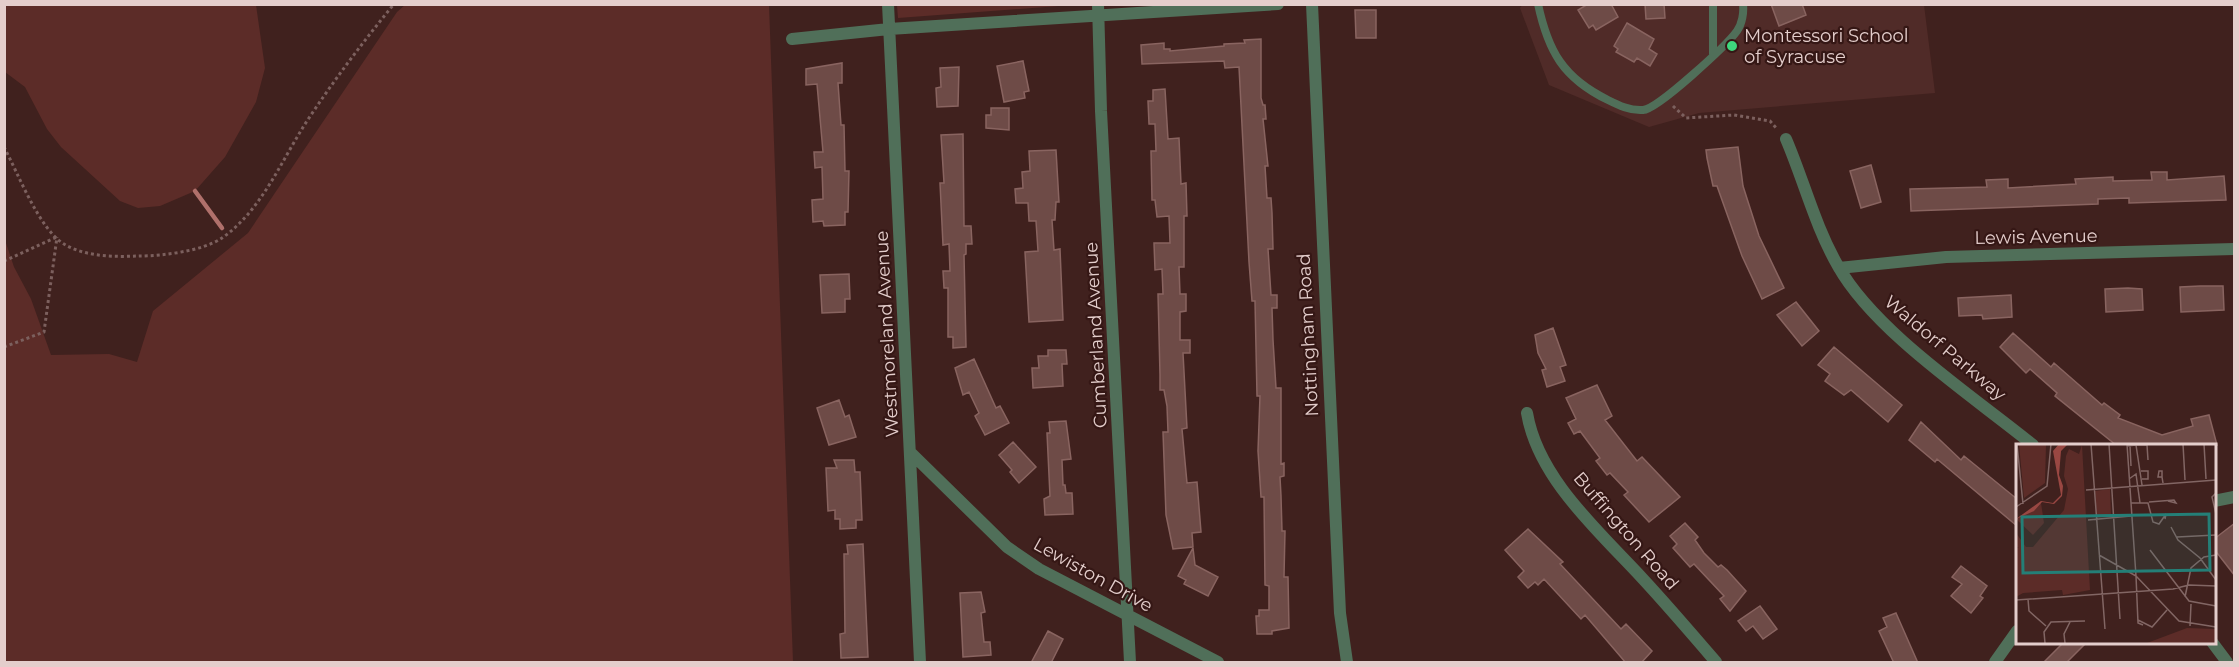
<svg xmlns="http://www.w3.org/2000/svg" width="2239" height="667" font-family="Montserrat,sans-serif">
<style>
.built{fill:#502b28}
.green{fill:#5c2c28}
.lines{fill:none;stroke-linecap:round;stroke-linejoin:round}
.stream{stroke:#b0706b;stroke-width:4.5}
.building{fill:#6e4b47;stroke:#896460;stroke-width:1.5}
.path{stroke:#7c605e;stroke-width:3;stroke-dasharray:3 3;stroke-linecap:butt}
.service{stroke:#506f59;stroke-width:8}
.minor{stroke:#506f59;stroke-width:12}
.tertiary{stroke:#506f59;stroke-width:12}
.poi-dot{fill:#3ed77d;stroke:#351715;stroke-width:2}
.labels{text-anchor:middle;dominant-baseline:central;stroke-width:4.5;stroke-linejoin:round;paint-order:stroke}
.poi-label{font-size:18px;fill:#e4cecc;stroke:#351715;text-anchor:start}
.street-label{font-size:18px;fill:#e4cecc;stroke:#351715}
.inset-road{fill:none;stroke:#826664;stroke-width:1.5}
.view{fill:#247f77;fill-opacity:0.15;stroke:#247f77;stroke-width:3}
.inset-edge{fill:none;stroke:#e4cecc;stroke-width:3}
</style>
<rect width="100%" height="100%" fill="#40211e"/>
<path class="built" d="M1523 4 1924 5 1935 93 1699 113 1649 127 1549 85 1520 8Z"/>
<path class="green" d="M4 5H256L265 68 256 102 225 157 195 191 160 206 138 208 120 201 61 147 47 129 25 87 5 72Z
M405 5H769L793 662H5V240L14 267 31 299 51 355 109 354 137 362 153 311 248 233 397 12Z
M1072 5 898 18 897 5 1072 4Z"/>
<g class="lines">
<path class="stream" d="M195 191 222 228"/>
</g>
<path class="building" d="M1588 4H1611L1618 17 1596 30 1593 25 1589 28 1578 10Z
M1645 4H1664L1665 18 1646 19Z
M1771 4H1802L1806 15 1779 26Z
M1355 10H1376V38H1356Z
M1627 23 1654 39 1649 49 1657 54 1650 66 1637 58 1634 62 1616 52 1618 49 1614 46Z
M1261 39V98L1263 105H1265L1266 119H1263L1268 166H1265L1267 198H1271L1272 213 1273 249H1268L1271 295H1277V308H1272L1273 340 1276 388H1281V464L1284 463V476L1280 477 1281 496 1282 531H1285L1284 577H1288L1289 628 1272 631V634H1257L1256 616H1259V610H1269V586L1265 585 1264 497H1261L1258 451 1260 396H1257L1255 301H1252L1249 262 1239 67 1225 68 1224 61 1142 64 1141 45 1164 43V49H1170V51L1224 46V44L1245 43 1244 40Z
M1023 61 1029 91 1024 92 1025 98 1004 102 997 66Z
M842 63V83H838L841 125H844L845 171H849L848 212H845V225L824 226 823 221 813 222 812 200 823 199 822 167 815 168 814 152H823L817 84 806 85V69Z
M959 67 958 106 937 107 936 88 941 87 940 68Z
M1165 89 1168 139 1179 138 1181 184 1186 183 1187 216H1184V267H1179L1180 294H1186V311L1180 312V340H1190V353H1183L1187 428 1182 429 1187 483 1197 482 1201 532 1192 533 1193 547 1173 549 1166 515 1163 432H1168L1167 406 1164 390H1160V375L1158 294H1163L1162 269 1155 270 1154 243H1170L1169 216 1157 217 1155 200H1152L1151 151H1156L1155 124H1149L1148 101H1153V90Z
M991 108H1009V130L986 128V115H991Z
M963 134 964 226H971L972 244H966V254L964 255 966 347 953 348V337H948V288H944L943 271H950L949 244 943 245 940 183H944L941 135Z
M1738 147 1743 186 1759 236 1784 288 1762 299 1742 256 1717 186H1713L1707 158 1706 150Z
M1056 150 1059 202H1056L1055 220H1052L1054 250 1060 249 1063 320 1029 322 1025 252 1038 251 1036 221H1029L1028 203H1016L1015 189 1023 188 1022 172 1030 171 1029 151Z
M1871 165 1881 202 1861 208 1850 171Z
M2151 172H2167V180L2224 176 2226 200 2129 203V198L2098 199V204L1911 211 1910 189 1987 187 1986 180 2008 179V188L2076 184 2075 179 2113 177V181L2152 180Z
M849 274 850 299H845V312L822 313 820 275Z
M2200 286H2223L2224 310 2181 312 2180 287Z
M2128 288 2142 289 2143 310 2106 312 2105 289Z
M2011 295 2012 317 1983 319 1982 315 1959 316 1958 298Z
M1796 302 1819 331 1802 346 1777 315Z
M1553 328 1566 365 1560 367 1565 381 1547 387 1542 370 1546 369 1538 353 1535 335Z
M2013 333 2051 367 2054 363 2102 405 2104 403 2120 415 2118 418 2162 435 2193 426 2191 419 2209 415 2217 445H2116L2055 396 2057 393 2030 369 2026 373 2000 347Z
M1834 347 1902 405 1888 422 1851 390 1844 395 1825 381 1830 374 1818 365Z
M1048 350H1066L1067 364H1062L1063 386 1033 388 1032 368H1039L1038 356H1048Z
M974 359 996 408 1000 406 1009 423 985 435 975 416 979 413 969 392 963 395 955 368Z
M1597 385 1612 416 1605 420 1637 461 1642 457 1680 497 1649 522 1624 495 1628 492 1610 473 1607 475 1596 461 1600 458 1580 431 1574 434 1568 423 1576 419 1566 398Z
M839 400 845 417 849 415 856 437 829 445 817 408Z
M1066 421 1071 459 1062 460 1063 485H1065L1066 493H1072L1073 514 1045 515 1044 499 1050 496 1047 433H1050L1049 422Z
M1921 422 1961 460 1964 456 2017 499V526L1937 459 1935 462 1909 440Z
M1013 442 1036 467 1019 483 1010 472 1012 470 999 455Z
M834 460H854L855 472H860L862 520H856V528L840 529V519H835V510L828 511 826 468H837Z
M1685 523 1698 537 1695 540 1704 553 1718 567 1721 565 1727 570 1746 591 1730 611 1720 599 1724 596 1694 564 1690 567 1673 548 1677 544 1670 536Z
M2235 523V576L2214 549V539Z
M1528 529 1563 562 1560 564 1621 629 1626 624 1652 651 1641 663H1626L1585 615 1581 619 1544 579 1538 585 1535 582 1528 588 1518 577 1524 571 1505 550Z
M863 544 868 657 841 658 840 634 845 633 844 554H848L847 545Z
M1193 548 1195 565 1218 577 1208 596 1184 584 1186 580 1178 576Z
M1961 566 1987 586 1980 596 1983 598 1971 613 1951 596 1962 584 1952 577Z
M981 592 985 612 981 613 984 642H990L991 655 963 657 960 593Z
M1760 606 1777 629 1763 639 1753 626 1746 631 1738 621Z
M1896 613 1918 663H1894L1879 631 1887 627 1883 618Z
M1048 631 1063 639 1051 663H1031Z
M2064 642H2087L2066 663H2043Z"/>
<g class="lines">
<path class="path" d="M1673 106 1686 118 1734 115 1770 121 1777 129
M4 147C18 173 39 229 64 244 85 257 115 257 139 256 162 256 203 251 222 238 262 210 281 161 307 121 334 80 363 42 394 4
M4 261 57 237
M4 347 44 332 57 237"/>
<path class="service" d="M1538 4C1548 51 1563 78 1608 100 1618 105 1630 111 1643 110 1658 109 1727 45 1737 31 1742 24 1744 13 1743 4
M1713 54V4"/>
<path class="minor" d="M888 4 920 662
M1098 4 1101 111 1130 662
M792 39 889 29 1278 4
M1786 139C1804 181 1815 226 1838 266 1875 332 1973 396 2033 445
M1839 268 1946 257 2234 249
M1527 413C1538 479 1600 532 1643 579 1668 606 1692 634 1716 662
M911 453 1007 547 1039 569 1218 662
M2214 501 2234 497
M2212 642 2227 662
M1995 662 2017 631"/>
<path class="tertiary" d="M1312 4 1340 613 1347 662"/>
</g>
<circle class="poi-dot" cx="1732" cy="46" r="6"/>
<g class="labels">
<g class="poi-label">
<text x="1744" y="36">Montessori School<tspan x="1744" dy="21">of Syracuse</tspan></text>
</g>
<g class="street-label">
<text transform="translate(2036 237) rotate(-1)">Lewis Avenue</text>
<text transform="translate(887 334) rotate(-93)">Westmoreland Avenue</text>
<text transform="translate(1096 335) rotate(-93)">Cumberland Avenue</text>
<text transform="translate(1308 335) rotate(-93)">Nottingham Road</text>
<text transform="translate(1945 348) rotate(40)">Waldorf Parkway</text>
<text transform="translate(1626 531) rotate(49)">Buffington Road</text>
<text transform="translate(1093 575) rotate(29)">Lewiston Drive</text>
</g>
</g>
<g transform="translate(2016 444)">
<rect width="200" height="200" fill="#40211e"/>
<path d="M3 0H30L29 39 8 54ZM66 1 74 146 47 151 46 146 7 149 0 153V104H3L0 103V89L10 103H17L48 66 52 45 48 32 50 12 53 5 63 10ZM94 45 95 72 81 74 79 47ZM25 59 28 79 17 91 0 75ZM171 184 199 185V199H131Z" fill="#5c2c28"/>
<path d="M43 0H52L45 7 43 31 47 42 46 52 38 60 26 58 18 67 0 75 25 57 37 59 45 51 37 7Z" fill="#994742"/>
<path class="inset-road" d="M1 0 7 60M75 0 89 185M93 0 104 175M111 0 120 132 163 177 200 183M167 0 169 36M188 0 190 35M120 1H131L132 16M111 2 120 1 126 41M114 2 115 22M125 27H132V35H126M146 33H142L143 27H146V33L147 39M113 35 120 30 124 59M70 46 200 36M200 49 196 53 200 70M133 58 158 56 160 59 152 57M115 59H132L137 78 143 80 150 70 149 75M0 63 31 42 35 0M72 76 115 72M155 83 162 96 184 114 200 136M161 93 200 91M134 106 173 157 200 162M83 111 120 132 122 179 127 181M169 153 175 124 188 113 200 111M12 155 13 167 30 182M0 156 157 145 173 141 200 142M122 176 136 183 151 166M174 182 175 160M29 199 28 188 35 178 69 177M49 199 48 190 54 178"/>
<path class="view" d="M193 70 194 126 7 129 6 73Z"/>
<rect width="200" height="200" class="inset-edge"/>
</g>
<rect width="2239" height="667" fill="none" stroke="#e4cecc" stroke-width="12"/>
</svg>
